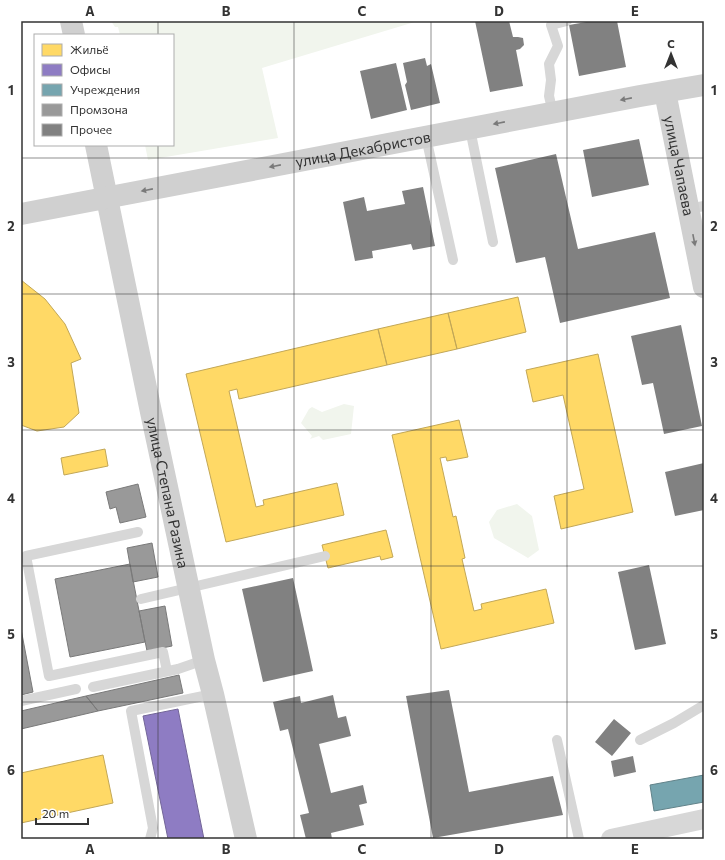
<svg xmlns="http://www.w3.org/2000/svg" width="725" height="860" font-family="Commissioner,sans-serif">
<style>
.green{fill:#f1f5ed}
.homes{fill:#ffd966;stroke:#c2a757}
.offices{fill:#8e7cc3;stroke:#736698}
.public{fill:#76a5af;stroke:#62838a}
.industry{fill:#999;stroke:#7a7a7a}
.building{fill:#818181}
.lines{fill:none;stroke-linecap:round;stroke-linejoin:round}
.lane{stroke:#d7d7d7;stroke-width:10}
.street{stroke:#d7d7d7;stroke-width:20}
.secondary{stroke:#d0d0d0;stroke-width:22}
.oneway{fill:#7a7a7a}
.grid{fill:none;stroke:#333;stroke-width:1;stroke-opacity:0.55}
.labels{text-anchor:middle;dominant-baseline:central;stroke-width:4;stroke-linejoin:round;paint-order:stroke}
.street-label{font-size:15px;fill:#333;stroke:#fff}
.neatline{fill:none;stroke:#333;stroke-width:1.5}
.grid-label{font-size:13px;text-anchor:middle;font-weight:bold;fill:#333}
</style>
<rect width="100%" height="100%" fill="#fff"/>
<path class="green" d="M111 21H418L262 68 278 138 148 160 145 145H173V35H120L118 27H115Z
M344 404 354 406 351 434 323 440 319 436 310 439 312 436 301 423 309 409 312 407 322 412Z
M517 504 532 516 539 550 528 558 494 538 489 522 497 510Z"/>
<path class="homes" d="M21 280 45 299 65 324 81 359 71 363 79 413 64 427 37 431 21 425Z
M518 297 526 332 457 349 448 313Z
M448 313 457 349 387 365 378 329Z
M378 329 387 365 239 399 237 389 229 391 256 507 264 505 263 500 337 483 344 515 226 542 186 374Z
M598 354 633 512 561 529 554 496 584 489 563 395 533 402 526 370Z
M459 420 468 457 447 461 446 457 440 458 453 517 456 516 465 558 462 559 474 611 482 609 481 604 546 589 554 623 441 649 392 435Z
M105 449 108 466 64 475 61 458Z
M386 530 393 557 381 560 380 556 328 568 322 545Z
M103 755 113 803 21 823V773Z"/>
<path class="offices" d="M178 709 204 839H168L143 716Z"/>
<path class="public" d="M704 775V802L654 811 650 785Z"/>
<path class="industry" d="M138 484 146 517 120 523 116 507 110 509 106 492Z
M152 543 158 577 133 582 127 548Z
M130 564 145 642 70 657 55 579Z
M165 606 172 646 147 651 139 611Z
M21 629 33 692 21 695Z
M179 675 183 693 98 711 86 696Z
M86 696 98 711 21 729V711Z"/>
<path class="building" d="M475 21H509L513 37H518L523 38 524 45 520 49 516 50 523 86 490 92Z
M592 21H617L626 67 579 76 569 25Z
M425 58 427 66 431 64 440 103 411 110 405 85 407 82 403 63Z
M396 63 407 110 371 119 360 71Z
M639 139 649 185 592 197 583 150Z
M556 154 578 249 655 232 670 298 560 323 545 257 516 263 495 168Z
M423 187 435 246 413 250 411 244 372 251 373 258 355 261 343 202 364 197 367 211 405 204 402 191Z
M681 325 702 426 664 434 653 383 642 385 631 336Z
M704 463V510L675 516 665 472Z
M649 565 666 644 635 650 618 572Z
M293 578 313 671 263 682 242 589Z
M449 690 469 792 553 776 563 815 433 838 406 696Z
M333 695 338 718 346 716 351 736 319 744 331 793 363 785 367 803 359 805 364 825 331 833 332 839H306L300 815 309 813 288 729 280 731 273 702 300 696 301 703Z
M614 719 631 733 612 756 595 742Z
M633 756 636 772 614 777 611 761Z"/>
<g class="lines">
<path class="lane" d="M553 113 549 96 551 80 549 64 558 46 551 25 567 21
M470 129 493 242
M426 137 453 260
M688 209 704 206
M138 532 26 556 49 676 163 652 167 671
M141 599 325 556
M93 687 178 669 204 660
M21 701 76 689
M557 740 579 839
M640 740 674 723 704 705
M150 839 153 828 131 711 213 694"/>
<path class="street" d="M611 839 704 819"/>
<g class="secondary">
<path d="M71 21 74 35"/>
<path id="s1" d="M665 92 704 287"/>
<path id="s2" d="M96 145 151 412 204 660 213 694 246 839"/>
<path id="s3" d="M21 214 640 96 704 85"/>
</g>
</g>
<defs><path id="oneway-solid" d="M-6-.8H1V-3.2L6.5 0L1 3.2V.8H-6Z"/></defs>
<g class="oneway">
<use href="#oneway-solid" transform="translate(626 99) rotate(169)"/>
<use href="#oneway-solid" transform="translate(499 123) rotate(169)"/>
<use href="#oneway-solid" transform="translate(275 166) rotate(169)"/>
<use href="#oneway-solid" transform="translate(147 190) rotate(169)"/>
<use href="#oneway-solid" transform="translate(694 240) rotate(79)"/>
</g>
<path class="grid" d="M158 21V35M294 21V839M431 21V839M567 21V839M158 145V839M21 158H704M21 294H704M21 430H704M21 566H704M21 702H704"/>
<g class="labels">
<g class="street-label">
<text stroke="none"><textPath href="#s3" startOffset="348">улица Декабристов</textPath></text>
<text stroke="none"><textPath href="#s1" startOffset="75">улица Чапаева</textPath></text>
<text stroke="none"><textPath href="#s2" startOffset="355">улица Степана Разина</textPath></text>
</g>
</g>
<rect width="725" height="860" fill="none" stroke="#ffffff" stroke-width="44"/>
<rect x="34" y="34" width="140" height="112" fill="#ffffff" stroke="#adadad"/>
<rect x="42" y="44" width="20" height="12" fill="#ffd966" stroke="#adadad"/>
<text x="70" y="54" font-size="12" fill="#333333">Жильё</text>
<rect x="42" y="64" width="20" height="12" fill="#8e7cc3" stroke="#adadad"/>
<text x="70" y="74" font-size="12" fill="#333333">Офисы</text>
<rect x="42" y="84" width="20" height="12" fill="#76a5af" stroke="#adadad"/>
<text x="70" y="94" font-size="12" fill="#333333">Учреждения</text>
<rect x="42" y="104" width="20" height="12" fill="#999999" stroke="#adadad"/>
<text x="70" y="114" font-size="12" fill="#333333">Промзона</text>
<rect x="42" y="124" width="20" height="12" fill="#818181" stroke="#adadad"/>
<text x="70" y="134" font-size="12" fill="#333333">Прочее</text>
<g transform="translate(671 54)" stroke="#ffffff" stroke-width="3" paint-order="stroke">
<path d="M0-3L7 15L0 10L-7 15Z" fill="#333333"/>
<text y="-6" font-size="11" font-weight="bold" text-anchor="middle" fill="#333333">С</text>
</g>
<path d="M36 818v6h52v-6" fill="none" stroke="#333333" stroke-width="2"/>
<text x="42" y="818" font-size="12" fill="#333333" stroke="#ffffff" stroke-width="3" paint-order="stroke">20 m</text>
<rect x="22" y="22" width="681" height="816" class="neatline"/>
<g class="grid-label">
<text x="90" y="16">A</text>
<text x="226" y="16">B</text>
<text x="362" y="16">C</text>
<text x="499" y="16">D</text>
<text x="635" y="16">E</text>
<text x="11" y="95">1</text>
<text x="714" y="95">1</text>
<text x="11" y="231">2</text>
<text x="714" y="231">2</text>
<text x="11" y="367">3</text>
<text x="714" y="367">3</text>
<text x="11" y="503">4</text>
<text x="714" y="503">4</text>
<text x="11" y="639">5</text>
<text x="714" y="639">5</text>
<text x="11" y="775">6</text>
<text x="714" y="775">6</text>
<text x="90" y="854">A</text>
<text x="226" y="854">B</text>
<text x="362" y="854">C</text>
<text x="499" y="854">D</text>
<text x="635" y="854">E</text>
</g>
</svg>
